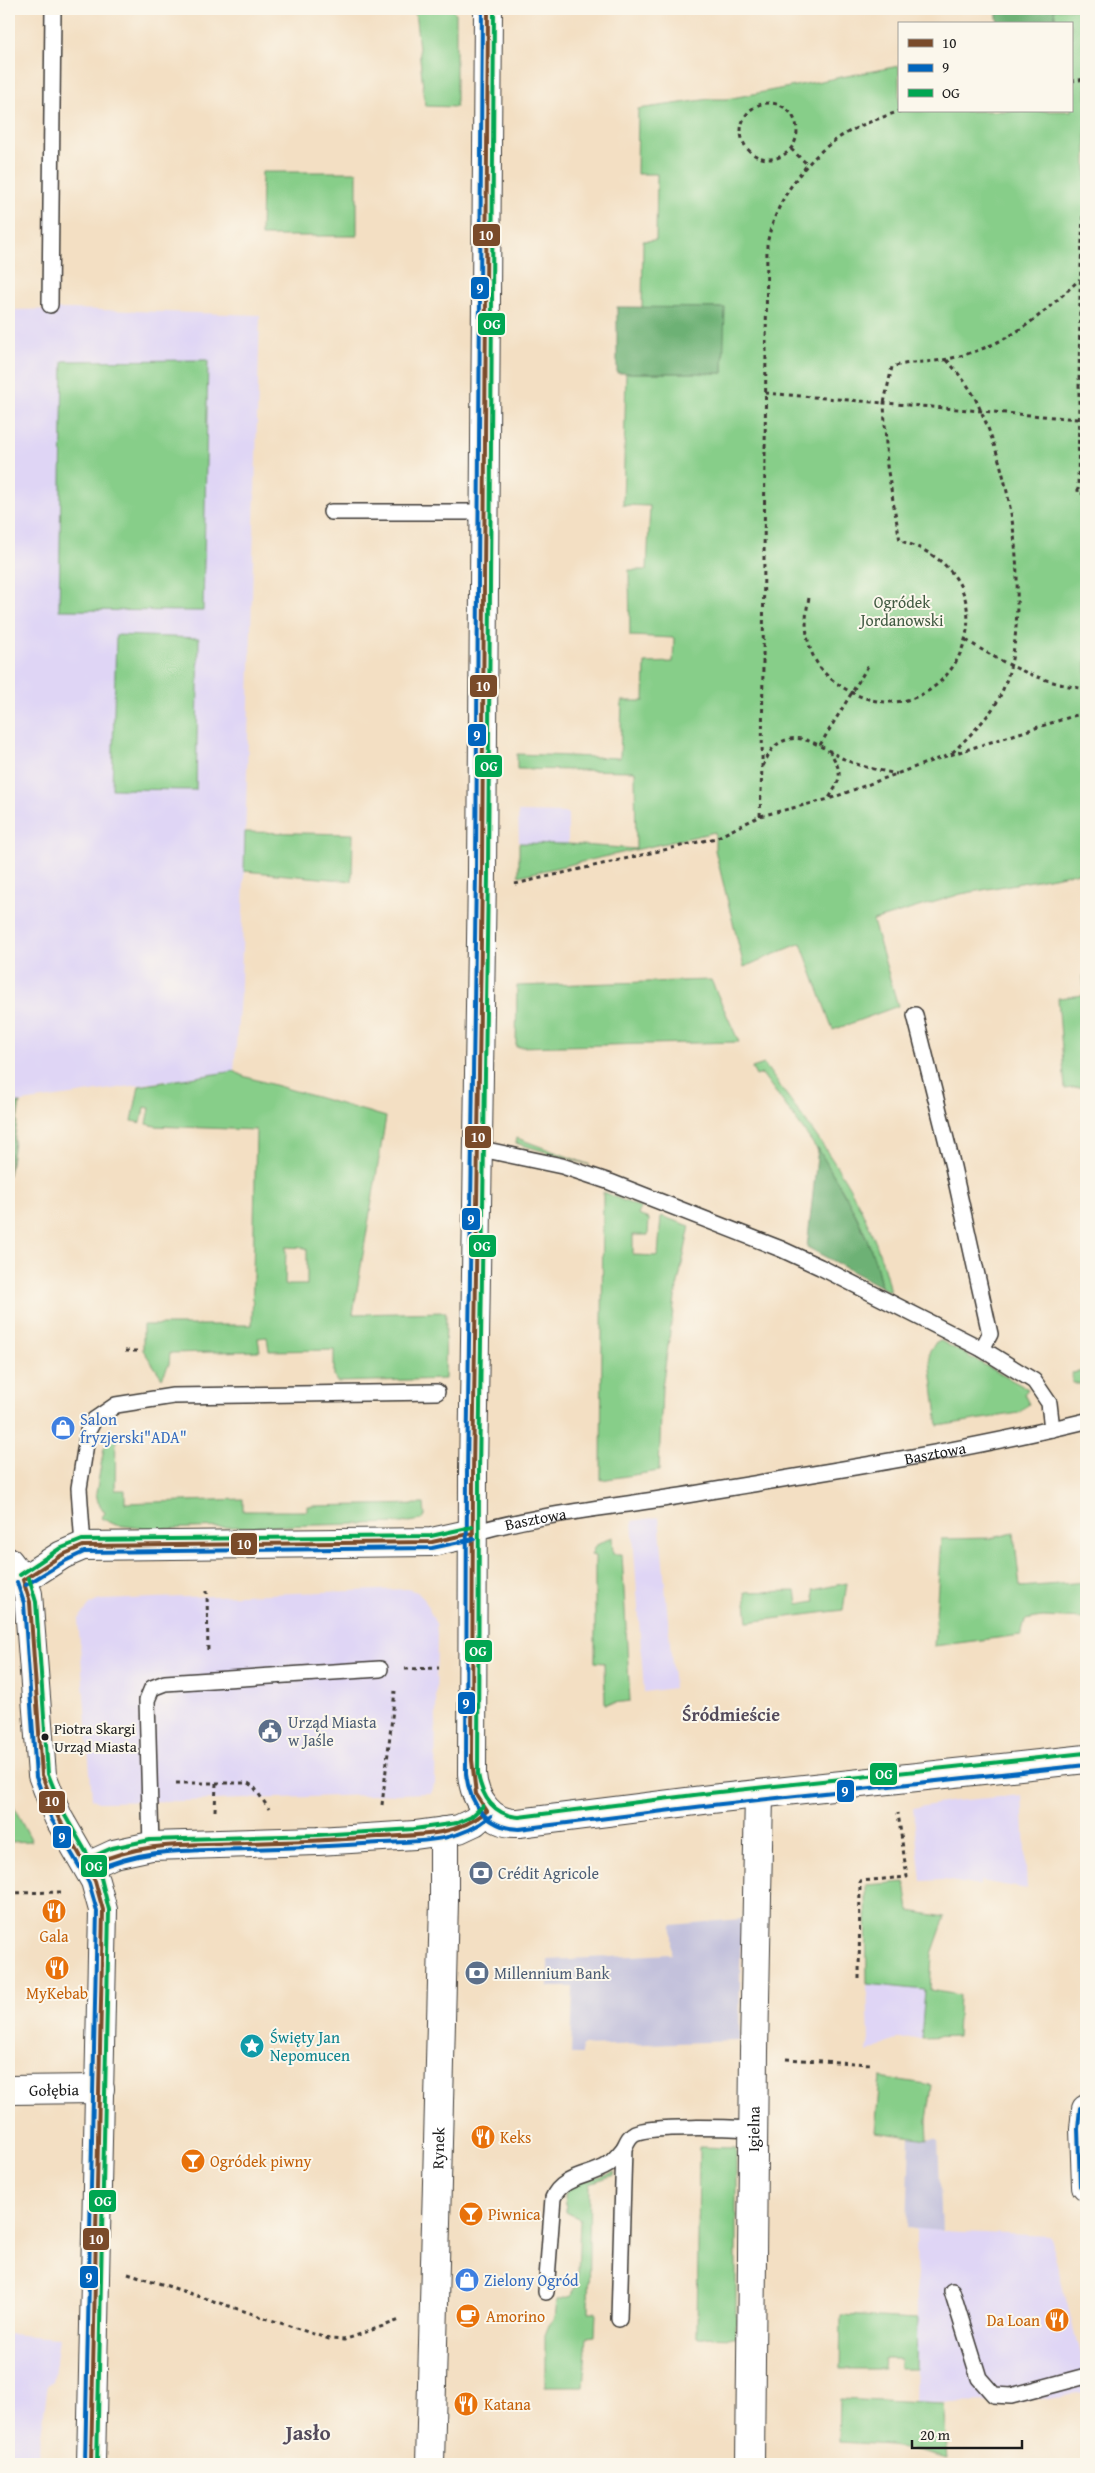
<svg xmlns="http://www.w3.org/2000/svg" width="1095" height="2473" font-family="'Gentium Book Plus',serif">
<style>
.built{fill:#dfd5f5}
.industrial{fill:#c3c1db}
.green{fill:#87ce89;stroke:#527552;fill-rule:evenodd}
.forest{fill:#6db175;stroke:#446648}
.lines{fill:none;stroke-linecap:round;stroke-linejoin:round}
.lane-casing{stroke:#3c3935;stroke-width:18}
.street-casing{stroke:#3c3935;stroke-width:30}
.path{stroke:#3c3935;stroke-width:3;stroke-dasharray:4 4;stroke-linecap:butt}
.lane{stroke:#fff;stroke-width:15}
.street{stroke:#fff;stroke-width:28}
.bus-1-casing{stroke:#fbf7ec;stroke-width:8}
.bus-2-casing{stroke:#fbf7ec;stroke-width:8}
.bus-3-casing{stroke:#fbf7ec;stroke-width:8}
.bus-1{stroke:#7a4b2a;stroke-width:4}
.bus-2{stroke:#0065bd;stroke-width:4}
.bus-3{stroke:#00a651;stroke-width:4}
.bus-dot{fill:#1c1c1c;stroke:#fbf7ec;stroke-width:2}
.labels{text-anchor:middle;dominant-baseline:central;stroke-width:4;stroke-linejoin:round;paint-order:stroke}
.bus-label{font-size:15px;fill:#1c1c1c;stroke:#fbf7ec;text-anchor:start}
.park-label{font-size:16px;fill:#415a42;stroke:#fbf7ec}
.shop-label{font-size:16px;fill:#366cbe;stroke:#fbf7ec;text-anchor:start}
.street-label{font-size:16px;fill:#1c1c1c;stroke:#fbf7ec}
.service-label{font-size:16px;fill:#4e5e75;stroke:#fbf7ec;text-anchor:start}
.food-label{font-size:16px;fill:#c56008;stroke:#fbf7ec;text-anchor:start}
.culture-label{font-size:16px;fill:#0d838f;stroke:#fbf7ec;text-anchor:start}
.neighbourhood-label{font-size:18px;font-weight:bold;fill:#534a5b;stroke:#fbf7ec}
.district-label{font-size:21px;font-weight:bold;fill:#534a5b;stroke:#fbf7ec}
.line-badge{stroke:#fbf7ec;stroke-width:2}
.badge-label{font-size:14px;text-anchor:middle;font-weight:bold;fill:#fff}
</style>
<rect width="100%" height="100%" fill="#fbf7ec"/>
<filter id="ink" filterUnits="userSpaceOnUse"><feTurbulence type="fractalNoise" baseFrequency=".02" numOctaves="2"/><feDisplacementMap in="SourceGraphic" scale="10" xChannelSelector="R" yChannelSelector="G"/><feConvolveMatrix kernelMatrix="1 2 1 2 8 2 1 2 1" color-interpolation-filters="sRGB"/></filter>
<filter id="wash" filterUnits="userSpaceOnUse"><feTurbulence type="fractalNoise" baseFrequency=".0096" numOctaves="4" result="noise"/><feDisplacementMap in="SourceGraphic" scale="20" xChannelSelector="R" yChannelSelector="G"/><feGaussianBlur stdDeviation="1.12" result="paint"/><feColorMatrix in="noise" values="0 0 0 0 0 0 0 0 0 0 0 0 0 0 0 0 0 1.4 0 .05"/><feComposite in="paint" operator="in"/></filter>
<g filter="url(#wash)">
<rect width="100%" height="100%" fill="#f3dfc3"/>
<path class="built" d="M69 309 260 315 241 984 234 1071 9 1104V310Z
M518 812 568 813V844L519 843Z
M659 1517 674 1688 644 1692 632 1521Z
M408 1589 417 1592 424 1599 436 1624 437 1634 435 1783 430 1793 184 1801 98 1802 92 1798 78 1619 91 1604 99 1600Z
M1022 1795 1027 1889 981 1881 979 1886 944 1880 921 1881 913 1808 954 1801Z
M867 1984 925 1990 921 2038 897 2039 867 2053 869 2039Z
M916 2227 942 2231 1050 2236 1086 2378V2393L1017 2402 915 2403 917 2319Z
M9 2334 59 2338 53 2383 48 2384 37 2464H9Z"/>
<path class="industrial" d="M741 1919 739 2041 582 2046V2054H571L573 1987H548V1960L672 1954V1925Z
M910 2137 938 2139 942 2231 907 2228Z"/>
<path class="green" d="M451 9 456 13V107L425 106 415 11Z
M1054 9H1086V871L961 894 873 921 898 1006 833 1030 801 943 744 967 715 850V832L519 876V843L568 844 636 849 635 771 517 769V754L620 758 622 701H644L645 663 673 662 674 638 630 636 629 570H647L650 506 623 505 626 373H723L724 308H642L643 241 656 240 657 174H637L638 109 710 99H727L899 66V111H1071V24H1056Z
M262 172H357V236H261Z
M208 360 203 611 59 610 63 361Z
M116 635 199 638 196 790 112 789Z
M245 832 353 834 352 881 244 871Z
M1083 975H1086V1086L1065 1089 1058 998 1084 995Z
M711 980 739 1042 516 1047 517 986Z
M764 1064C817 1138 871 1200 890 1292L881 1287C869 1213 806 1133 762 1074L756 1076 752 1068Z
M234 1071 243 1076 386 1117 353 1314 446 1312 445 1379 337 1382 334 1377V1350L269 1351 267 1337 258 1338 260 1351 170 1353 169 1364 162 1378 143 1350V1325H252L256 1130 155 1126 147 1124 150 1108 144 1107 141 1123 132 1121 139 1086ZM286 1247 307 1248V1285H285Z
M517 1138 590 1165 519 1144 516 1143Z
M603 1192 641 1208 638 1215 649 1219 648 1235H633V1255L658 1256 661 1216 690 1226 675 1298 662 1387 659 1471 601 1480Z
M941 1341 1028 1389 1024 1394 1029 1404 1019 1413 938 1426 929 1353 936 1342Z
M1086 1371V1383H1072V1373Z
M116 1434 115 1490H125V1503L243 1499V1511H307V1506L424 1504 425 1516 421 1520 402 1523 148 1529 116 1525 101 1518 105 1513 98 1502 96 1493 104 1448Z
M1014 1533 1020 1587 1086 1582V1619L1042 1617 1025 1620 1021 1635 934 1646 941 1539 991 1538Z
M612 1537 613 1554H622L630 1701 605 1704 604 1663 595 1662V1556L591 1555 595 1546Z
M847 1583 843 1610 748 1622 745 1592 796 1591 798 1604 815 1601 813 1590Z
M9 1798 32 1841 9 1842Z
M905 1882 909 1911 945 1917 932 1954 930 1990 959 1995 957 2037 921 2038 925 1990 867 1984 866 1885Z
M880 2077 932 2085 927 2120 928 2139 875 2132Z
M699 2147 736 2148V2338L697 2337Z
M615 2172 614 2175 590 2183 588 2312H596L595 2336 587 2337 583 2386H545V2335L549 2325 555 2318 557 2300 572 2296 578 2273 580 2219 566 2212 565 2195 570 2184Z
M841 2315 917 2319 916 2369H900V2359H885L884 2369H840Z
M840 2399 943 2404 948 2459 891 2445 839 2442Z"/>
<path class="forest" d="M996 9H1054L1056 24H998Z
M617 307 725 308 723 373H617Z
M20 1103 9 1175V1104Z
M818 1148C842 1191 873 1237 881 1287L807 1247Z"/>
</g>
<g filter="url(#ink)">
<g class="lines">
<defs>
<g id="lane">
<path d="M50 305 53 9"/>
<path d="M331 512H484"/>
<path d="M915 1015 953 1167 990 1334 982 1349"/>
<path d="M477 1148 562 1166 610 1182 781 1249 820 1267 982 1349 1034 1381 1049 1403 1052 1429"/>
<path id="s1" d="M473 1533C539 1514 606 1508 674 1497 811 1474 950 1454 1086 1421"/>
<path d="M83 1546 79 1488 88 1431 94 1420 116 1405 173 1396 437 1392"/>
<path d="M151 1846 147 1700 152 1688 165 1683 380 1669"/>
<path d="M952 2291 979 2378 994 2395 1011 2396 1086 2376"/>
<path d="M546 2292 553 2198C562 2176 589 2177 608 2165 614 2160 619 2154 624 2148"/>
<path d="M619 2319 624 2148C627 2142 629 2136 635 2133 651 2125 732 2128 753 2129"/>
</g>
<g id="street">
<path d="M488 9 482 874 473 1474 472 1774C474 1799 490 1825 519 1823L711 1799 1086 1759"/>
<path d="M9 1562 23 1580 28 1594 42 1775 58 1817 95 1881 103 1910 91 2464"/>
<path d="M23 1580 62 1555 83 1546 432 1542 473 1533"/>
<path d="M88 1866 114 1854 151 1846 318 1841 415 1835 459 1829 474 1822 487 1811"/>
<path id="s2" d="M9 2090 100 2089"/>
<path d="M1086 2109 1084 2129 1086 2186"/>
<path id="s3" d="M430 2464 444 1901V1831"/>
<path id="s4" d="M750 2464 754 2051 759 1794"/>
</g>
</defs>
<use href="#lane" class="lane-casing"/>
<use href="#street" class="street-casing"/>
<path class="path" d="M1071 81 1086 79
M741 131a28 28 0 1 1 56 0a28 28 0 1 1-56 0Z
M1086 136 1080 291 1078 493 1086 494
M791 149 808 165
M1080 291 1086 292
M947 360C956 371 967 383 974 396 1006 461 1019 533 1017 606 1016 636 1014 665 1001 694 993 714 966 739 950 755
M765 393 884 403 892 367C910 361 930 363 948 359 1009 345 1036 320 1080 279
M809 598C802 626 807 659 830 678 940 768 1038 580 900 541L887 466 884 403 1078 419
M966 640C1004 664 1041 683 1086 689
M820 745 868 666
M829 750C842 772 843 776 829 798
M763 766C766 760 770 750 775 746 799 727 823 749 844 759 860 767 879 770 897 774
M760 816 762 767 767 245C774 203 804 160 840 137 859 125 880 118 900 111
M515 884 716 838 760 816 829 799 934 760 1086 712
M125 1351H139
M207 1590 208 1654
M405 1669 439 1668
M176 1783H248L254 1787 269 1809
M382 1805 395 1691
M215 1811 216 1783
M9 1893 63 1892
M859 1979 860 1881 907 1877 898 1813
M786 2059 872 2064
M128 2273 329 2339 344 2340 400 2320"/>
<use href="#lane" class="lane"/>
<use href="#street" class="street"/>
<defs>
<path id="bus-1" d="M23 1580 30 1602 42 1775 58 1817 95 1881 103 1910 91 2464
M23 1580 62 1555 83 1546 432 1542 473 1533
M487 1811 476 1794 472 1760 473 1474 482 874 488 9
M88 1866C142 1841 187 1845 245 1843 289 1842 334 1840 378 1837 417 1835 456 1837 487 1811"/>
<path id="bus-2" d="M482 9 476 874 467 1474 466 1774C470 1805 487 1828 519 1829L712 1805 1086 1765
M17 1582 24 1603 36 1777 52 1820 89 1883 97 1911 85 2464
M26 1585 65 1561 84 1552 432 1548 474 1539
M91 1872C143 1847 190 1851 247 1849 291 1848 335 1846 380 1843 420 1841 459 1843 491 1816
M1080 2186 1078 2129 1080 2108"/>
<path id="bus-3" d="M494 9 488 874 479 1474 478 1774C482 1797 493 1815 519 1817L710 1793 1085 1753
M20 1575 59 1549 82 1540 431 1536 472 1527
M29 1578 36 1602 48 1774 64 1814 101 1878 109 1910 97 2464
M85 1860 112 1848 150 1840 318 1835 414 1829 457 1823 471 1817 483 1806"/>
</defs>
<use href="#bus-1" class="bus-1-casing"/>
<use href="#bus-2" class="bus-2-casing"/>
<use href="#bus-3" class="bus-3-casing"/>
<use href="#bus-1" class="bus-1"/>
<use href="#bus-2" class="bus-2"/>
<use href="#bus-3" class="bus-3"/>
</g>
</g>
<defs>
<symbol id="shop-disc" viewBox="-11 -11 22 22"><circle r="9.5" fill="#3f7fe0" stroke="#fbf7ec"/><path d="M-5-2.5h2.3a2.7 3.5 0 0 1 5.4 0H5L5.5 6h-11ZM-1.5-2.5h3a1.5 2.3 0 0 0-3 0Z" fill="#fff"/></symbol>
<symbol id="civic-disc" viewBox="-11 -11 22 22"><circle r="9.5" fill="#5c6f8a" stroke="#fbf7ec"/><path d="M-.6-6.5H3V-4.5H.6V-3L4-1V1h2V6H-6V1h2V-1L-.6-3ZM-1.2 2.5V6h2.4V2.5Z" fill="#fff"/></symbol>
<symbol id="bank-disc" viewBox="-11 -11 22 22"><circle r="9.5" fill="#5c6f8a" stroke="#fbf7ec"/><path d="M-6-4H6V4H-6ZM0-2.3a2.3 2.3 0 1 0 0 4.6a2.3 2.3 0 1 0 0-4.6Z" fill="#fff"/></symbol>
<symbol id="restaurant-disc" viewBox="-11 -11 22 22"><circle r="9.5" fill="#e8710a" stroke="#fbf7ec"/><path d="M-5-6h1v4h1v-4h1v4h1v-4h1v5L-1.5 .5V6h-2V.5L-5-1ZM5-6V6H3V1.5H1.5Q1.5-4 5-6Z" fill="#fff"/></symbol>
<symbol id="sight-disc" viewBox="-11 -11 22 22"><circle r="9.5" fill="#0f9aa8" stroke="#fbf7ec"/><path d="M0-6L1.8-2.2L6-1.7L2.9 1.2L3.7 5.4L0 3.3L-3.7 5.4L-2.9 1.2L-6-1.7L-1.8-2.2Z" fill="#fff"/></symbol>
<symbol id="bar-disc" viewBox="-11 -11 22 22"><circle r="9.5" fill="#e8710a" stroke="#fbf7ec"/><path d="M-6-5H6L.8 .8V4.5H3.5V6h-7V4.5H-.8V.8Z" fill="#fff"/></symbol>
<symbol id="cafe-disc" viewBox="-11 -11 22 22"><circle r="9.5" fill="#e8710a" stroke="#fbf7ec"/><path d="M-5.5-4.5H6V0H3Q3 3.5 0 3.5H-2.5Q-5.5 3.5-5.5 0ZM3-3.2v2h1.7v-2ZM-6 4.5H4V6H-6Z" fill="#fff"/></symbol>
</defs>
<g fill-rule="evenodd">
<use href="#shop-disc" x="49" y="1414" width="28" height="28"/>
<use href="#civic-disc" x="256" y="1717" width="28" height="28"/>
<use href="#bank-disc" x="467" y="1859" width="28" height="28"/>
<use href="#restaurant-disc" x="40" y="1897" width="28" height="28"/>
<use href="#restaurant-disc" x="43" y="1954" width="28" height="28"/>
<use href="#bank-disc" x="463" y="1959" width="28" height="28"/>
<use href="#sight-disc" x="238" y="2032" width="28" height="28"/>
<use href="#restaurant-disc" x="469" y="2123" width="28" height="28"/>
<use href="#bar-disc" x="179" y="2147" width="28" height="28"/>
<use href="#bar-disc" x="457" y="2200" width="28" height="28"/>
<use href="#shop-disc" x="453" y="2266" width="28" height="28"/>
<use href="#cafe-disc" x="454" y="2302" width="28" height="28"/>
<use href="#restaurant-disc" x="1043" y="2306" width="28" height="28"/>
<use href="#restaurant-disc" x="452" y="2390" width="28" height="28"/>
</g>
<circle class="bus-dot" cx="45" cy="1737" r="4.5"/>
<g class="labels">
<g class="bus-label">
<text x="54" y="1728">Piotra Skargi<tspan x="54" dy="18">Urząd Miasta</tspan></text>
</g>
<g class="park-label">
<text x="902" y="602">Ogródek<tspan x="902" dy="18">Jordanowski</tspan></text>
</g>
<g class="shop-label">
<text x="80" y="1419">Salon<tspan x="80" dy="18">fryzjerski"ADA"</tspan></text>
<text x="484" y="2280">Zielony Ogród</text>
</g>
<g class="street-label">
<text stroke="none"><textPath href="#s1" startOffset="469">Basztowa</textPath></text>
<text stroke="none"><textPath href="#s1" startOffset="64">Basztowa</textPath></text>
<text stroke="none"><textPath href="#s2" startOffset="45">Gołębia</textPath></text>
<text stroke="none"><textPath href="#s4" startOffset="335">Igielna</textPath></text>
<text stroke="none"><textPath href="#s3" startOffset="316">Rynek</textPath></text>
</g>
<g class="service-label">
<text x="288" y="1722">Urząd Miasta<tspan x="288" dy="18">w Jaśle</tspan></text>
<text x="498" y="1873">Crédit Agricole</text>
<text x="494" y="1973">Millennium Bank</text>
</g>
<g class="food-label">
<text x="54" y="1936" text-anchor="middle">Gala</text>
<text x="57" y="1993" text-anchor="middle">MyKebab</text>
<text x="500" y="2137">Keks</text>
<text x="210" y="2161">Ogródek piwny</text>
<text x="488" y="2214">Piwnica</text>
<text x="486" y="2316">Amorino</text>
<text x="1040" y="2320" text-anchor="end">Da Loan</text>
<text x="484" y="2404">Katana</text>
</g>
<g class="culture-label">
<text x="270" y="2037">Święty Jan<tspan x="270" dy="18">Nepomucen</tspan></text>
</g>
<g class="neighbourhood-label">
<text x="731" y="1714">Śródmieście</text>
</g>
<g class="district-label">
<text x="308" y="2432">Jasło</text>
</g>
</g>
<g class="line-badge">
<rect x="472" y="223" width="29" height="24" rx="5" fill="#7a4b2a"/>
<rect x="470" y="276" width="20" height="24" rx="5" fill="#0065bd"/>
<rect x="477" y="312" width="29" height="24" rx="5" fill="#00a651"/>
<rect x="469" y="674" width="29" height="24" rx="5" fill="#7a4b2a"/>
<rect x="467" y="723" width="20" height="24" rx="5" fill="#0065bd"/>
<rect x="474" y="754" width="29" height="24" rx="5" fill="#00a651"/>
<rect x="464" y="1125" width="28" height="24" rx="5" fill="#7a4b2a"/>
<rect x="461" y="1207" width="20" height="24" rx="5" fill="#0065bd"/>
<rect x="468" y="1234" width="29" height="24" rx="5" fill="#00a651"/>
<rect x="230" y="1532" width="28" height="24" rx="5" fill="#7a4b2a"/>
<rect x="464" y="1639" width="29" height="24" rx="5" fill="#00a651"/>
<rect x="457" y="1691" width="19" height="24" rx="5" fill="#0065bd"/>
<rect x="869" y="1762" width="29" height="24" rx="5" fill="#00a651"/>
<rect x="836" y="1779" width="19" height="24" rx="5" fill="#0065bd"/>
<rect x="38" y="1790" width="28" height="24" rx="5" fill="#7a4b2a"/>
<rect x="52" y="1825" width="20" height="24" rx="5" fill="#0065bd"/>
<rect x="80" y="1854" width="28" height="24" rx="5" fill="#00a651"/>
<rect x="88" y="2189" width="29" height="24" rx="5" fill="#00a651"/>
<rect x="82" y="2227" width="28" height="24" rx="5" fill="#7a4b2a"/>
<rect x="79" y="2265" width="20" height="24" rx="5" fill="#0065bd"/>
</g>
<g class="badge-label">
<text x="486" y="240">10</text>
<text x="480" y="293">9</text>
<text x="492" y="329">OG</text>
<text x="483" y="691">10</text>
<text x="477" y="740">9</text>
<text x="489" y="771">OG</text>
<text x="478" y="1142">10</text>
<text x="471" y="1224">9</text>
<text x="482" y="1251">OG</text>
<text x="244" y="1549">10</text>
<text x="478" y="1656">OG</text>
<text x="466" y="1708">9</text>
<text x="884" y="1779">OG</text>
<text x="845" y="1796">9</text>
<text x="52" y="1806">10</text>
<text x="62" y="1842">9</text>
<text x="94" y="1871">OG</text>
<text x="103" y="2206">OG</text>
<text x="96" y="2244">10</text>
<text x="89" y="2282">9</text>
</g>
<rect width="1095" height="2473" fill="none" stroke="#fbf7ec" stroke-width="30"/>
<rect x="898" y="22" width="175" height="90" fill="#fbf7ec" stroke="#a29f99"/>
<rect x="908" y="39" width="25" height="8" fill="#7a4b2a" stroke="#a29f99"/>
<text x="942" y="48" font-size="15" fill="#1c1c1c">10</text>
<rect x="908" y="64" width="25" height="8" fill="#0065bd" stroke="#a29f99"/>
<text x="942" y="72" font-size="15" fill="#1c1c1c">9</text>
<rect x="908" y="89" width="25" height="8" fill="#00a651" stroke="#a29f99"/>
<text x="942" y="98" font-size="15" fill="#1c1c1c">OG</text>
<path d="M912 2440v8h110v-8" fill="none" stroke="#1c1c1c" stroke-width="2.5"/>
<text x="920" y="2440" font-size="15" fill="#1c1c1c" stroke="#fbf7ec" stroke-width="4" paint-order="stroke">20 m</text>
</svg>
